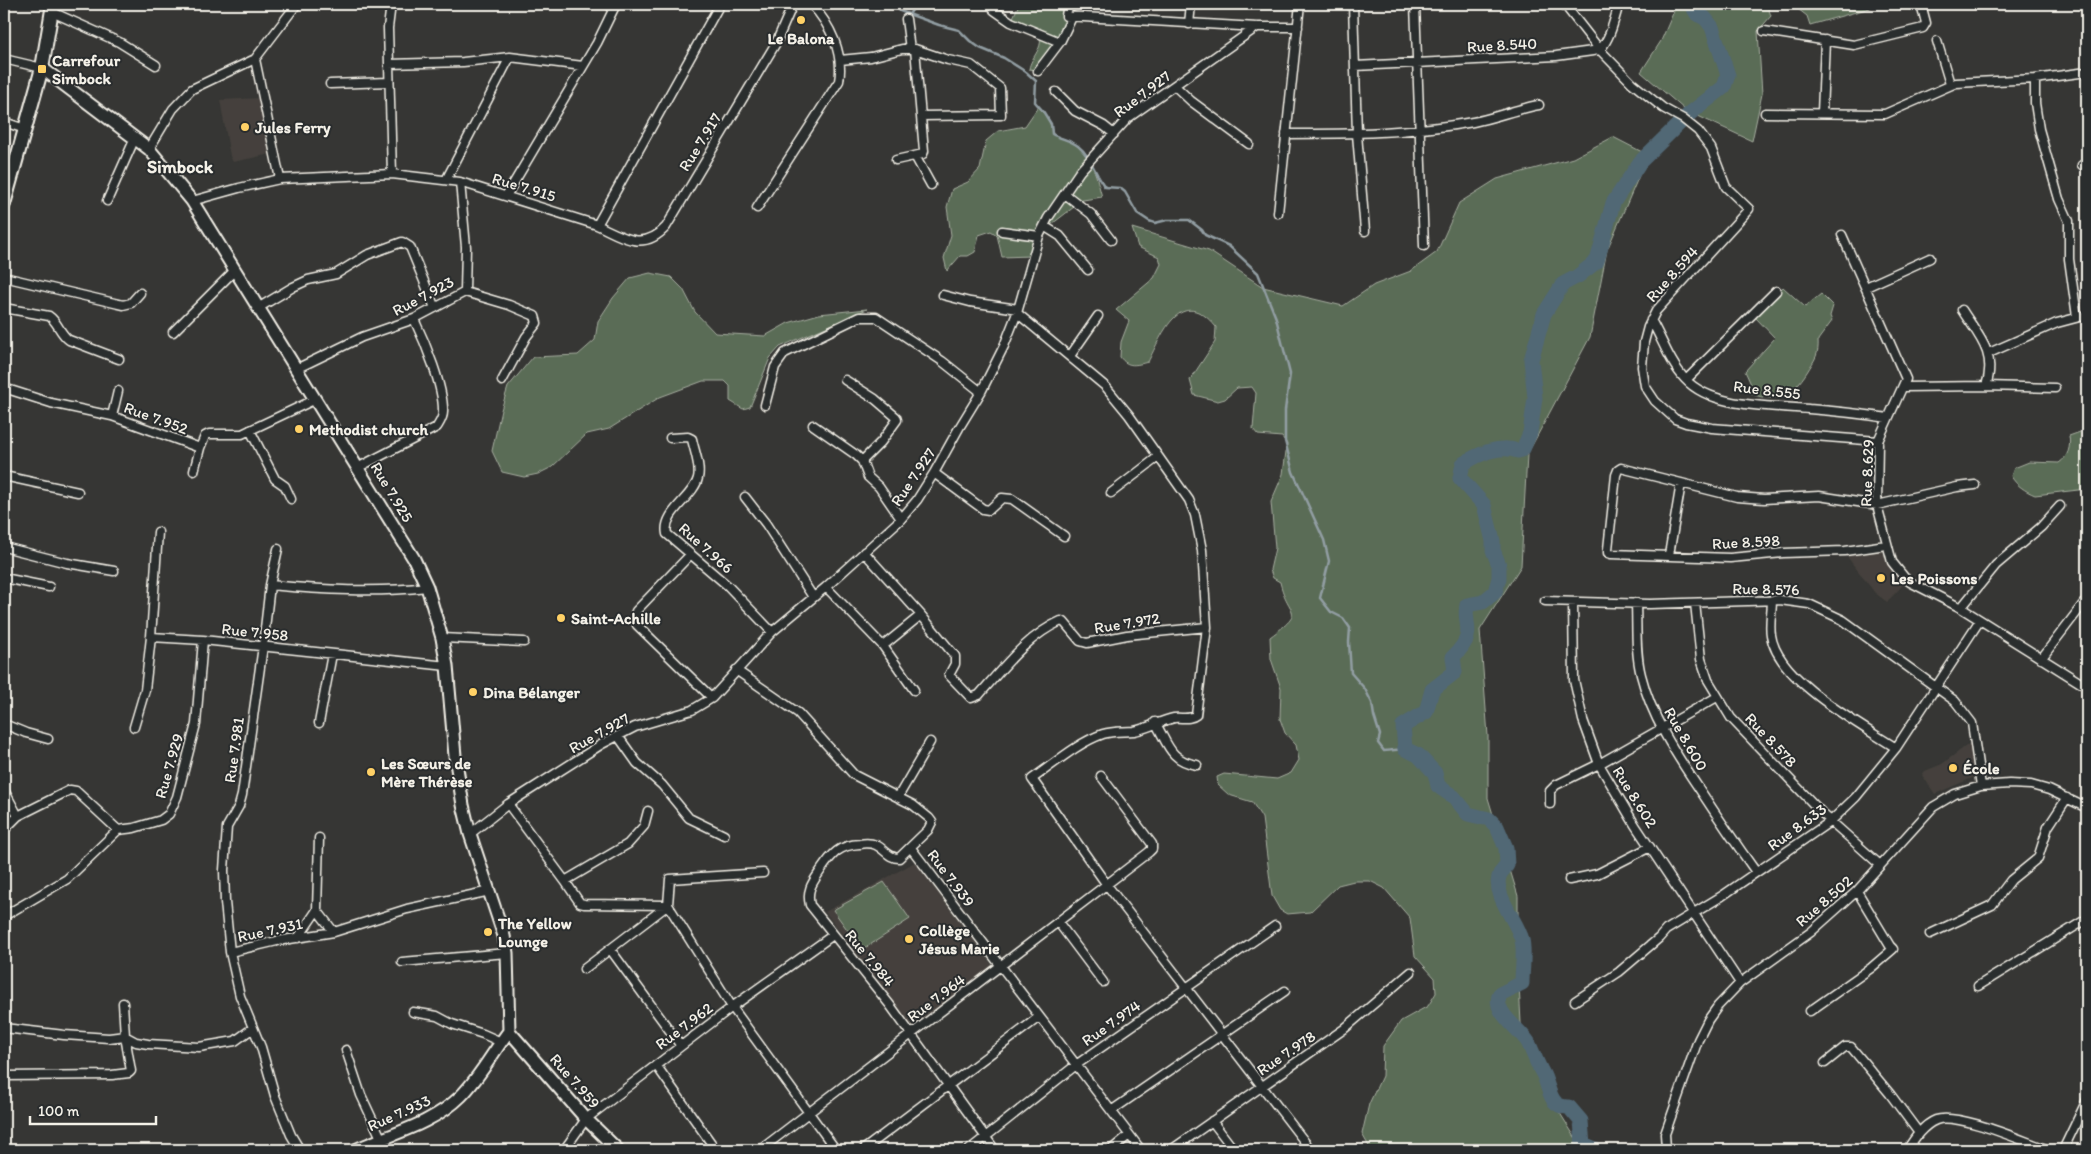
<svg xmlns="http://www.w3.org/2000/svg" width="2091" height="1154" font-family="Itim,sans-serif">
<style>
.built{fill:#44413c}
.green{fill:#5a6c57;stroke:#a7aea0}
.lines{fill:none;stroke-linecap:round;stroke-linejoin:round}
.stream{stroke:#929ea3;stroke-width:2.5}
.river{stroke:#516775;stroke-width:15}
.street-casing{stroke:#f4f1e8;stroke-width:11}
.secondary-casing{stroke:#f4f1e8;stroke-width:15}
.primary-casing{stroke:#f4f1e8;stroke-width:16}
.street{stroke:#2a2d2e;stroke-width:8}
.secondary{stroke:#2a2d2e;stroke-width:11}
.primary{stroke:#2a2d2e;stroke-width:12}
.poi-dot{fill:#ffd166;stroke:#2a2d2e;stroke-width:2}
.labels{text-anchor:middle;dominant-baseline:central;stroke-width:4;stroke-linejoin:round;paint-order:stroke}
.poi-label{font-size:16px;font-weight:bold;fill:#f4f1e8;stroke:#2a2d2e;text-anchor:start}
.street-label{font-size:16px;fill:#f4f1e8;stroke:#2a2d2e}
.neighbourhood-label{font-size:18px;font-weight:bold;fill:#f4f1e8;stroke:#2a2d2e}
</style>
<rect width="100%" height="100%" fill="#363634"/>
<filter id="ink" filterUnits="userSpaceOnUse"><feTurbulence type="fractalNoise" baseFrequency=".02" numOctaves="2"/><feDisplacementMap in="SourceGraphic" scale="10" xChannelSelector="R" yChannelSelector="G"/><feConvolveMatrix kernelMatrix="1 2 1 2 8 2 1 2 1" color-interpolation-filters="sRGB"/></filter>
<g filter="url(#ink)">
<path class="built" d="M260 98 271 154 233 162 230 156 220 100Z
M1878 549 1882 550 1894 573 1904 584 1887 602 1875 593 1845 554Z
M1970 743 1977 776 1935 794 1922 775 1925 771 1942 764Z
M915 862 993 966 912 1027 825 912Z"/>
<path class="green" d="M1019 4H1075L1055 50 1037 70 1029 69C1031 56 1045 48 1039 33L1012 20Z
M1671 4H1767L1771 16 1758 31 1762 94 1752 141 1685 110 1641 72 1661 41 1674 11Z
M1797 4H1875L1870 8 1810 25 1807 16 1798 9Z
M1038 107C1046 112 1051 124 1053 134 1060 138 1069 140 1077 145 1093 156 1097 180 1102 197L1083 200 1052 224 1030 256 1002 257 997 235 991 231 979 235 975 252 968 256H960L947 271 944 258 951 235 947 207 952 189 968 182 980 169 986 141 998 131 1025 126Z
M1613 137 1648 155 1607 250 1590 337 1527 455 1521 566 1480 630 1488 736V798L1518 896V965L1521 1023 1538 1078 1583 1150H1371L1362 1134 1369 1104 1382 1076 1383 1046 1401 1021 1428 1006 1436 993 1435 978 1415 956 1410 918 1384 888 1370 881H1354L1338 885 1310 912 1287 914 1280 910 1272 896 1262 818 1252 802 1229 795 1218 785 1217 777 1224 774 1277 779 1291 773 1299 760 1296 745 1285 733 1280 719 1281 688 1271 659 1270 637C1308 609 1288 617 1280 582L1273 578 1270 570 1275 548 1271 502 1283 474 1287 444 1282 437 1258 435 1253 429 1256 393 1252 387 1237 388 1225 399 1218 401 1194 395 1190 380 1215 342 1216 327C1181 284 1162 334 1148 362 1136 365 1128 368 1120 357L1121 342 1129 321 1116 310 1154 278 1161 264 1159 257 1138 247 1132 228 1209 251 1263 287 1343 306 1374 285 1411 271 1437 252 1459 203 1497 179 1573 158Z
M650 273 671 277 683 289 695 312 715 333 765 336 788 323 819 314 867 309 780 347 770 358 750 407 743 409 730 401V386L725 381H703L660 397 609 429 587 434 552 467 538 474 524 477 502 472 492 451 501 410 508 387 533 357 578 355 595 340 598 321 613 298 630 278Z
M1783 287 1805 307 1821 294 1833 306 1830 316 1832 321 1818 340C1819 355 1815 359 1807 372 1793 394 1778 404 1752 394L1750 382 1745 371 1775 338 1755 317Z
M2083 431H2087V489L2035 495C2025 491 2016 485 2011 476L2014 468 2029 462 2059 463C2068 457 2071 447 2069 436Z
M884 882 910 919 862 950 833 910Z"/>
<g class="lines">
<path class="stream" d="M895 4 900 11 939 25 959 30 970 41 980 48 1004 58 1026 72 1036 81 1035 102 1043 111 1051 124 1052 134C1061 139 1070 140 1078 146 1090 155 1095 174 1105 187L1120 188 1125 192 1137 213 1149 221 1155 223 1167 220H1189L1202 230 1205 235 1229 246 1258 273 1276 318 1290 374 1285 410V441L1293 472 1324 540 1329 561 1320 598 1331 612 1343 618 1350 628 1349 642 1351 673 1365 689 1372 703 1374 716 1380 735 1378 743 1384 751 1405 749
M910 13 916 4"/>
<path class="river" d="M1595 1150 1583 1145 1581 1121 1569 1107C1549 1108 1550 1088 1543 1074 1537 1064 1533 1052 1528 1042 1520 1029 1491 1011 1500 994L1522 983C1522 969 1525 953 1522 940 1518 922 1491 893 1500 874 1502 871 1505 868 1507 865L1506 848 1497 827 1489 819 1468 814 1454 797 1438 786 1435 773 1418 755 1405 749 1403 726 1426 712 1432 690 1455 672 1453 657C1458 652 1465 644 1467 637 1470 627 1464 617 1467 605L1483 602 1495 592 1499 578V565L1493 550V541L1484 505 1460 478 1463 464C1478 454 1500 444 1518 451L1523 449 1530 433 1535 398 1531 360 1544 314 1563 284 1578 276 1597 261 1613 203 1640 162 1688 115 1724 87 1728 75 1712 27 1705 18 1697 14 1693 7 1694 4"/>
<defs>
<path id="street" d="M1073 4 1067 10 1066 16 1257 27H1298
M1353 4 1357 134 1365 231
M1415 4 1424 246
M1564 4 1600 50 1632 83 1663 108 1683 119 1698 131 1711 148 1726 187 1749 209 1656 311 1648 327 1644 342 1642 367 1645 386 1655 401 1675 419 1686 423 1712 428 1878 441
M2082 4H2087
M994 10 1011 22 1060 42
M52 12 119 42 156 65
M906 19 910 49
M1189 24 1191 4
M1764 31 1854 45 1923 28 1926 23 1921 4
M1937 41 1950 84
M4 59 42 68
M255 59 297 4
M840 60 871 57 902 49H915L948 60 971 65 1000 88 1001 115 921 116
M389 64 388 28 391 4
M1355 66 1556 56 1600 50C1611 37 1614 20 1619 4
M1038 71 1060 42 1072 17
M2035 79V103L2039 129 2059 199 2069 221V259L2077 317
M330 84 389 82
M1175 86 1191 101 1249 144
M1056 92 1075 111 1104 126 1114 134
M1765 113 1885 114 1956 83 2035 79 2087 72
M1822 113 1825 40
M4 122 25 129
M1286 134C1349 134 1411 133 1473 122 1495 118 1516 109 1539 105
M149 149 173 109 192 89 255 59 280 179
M915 156 931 185
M896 160 923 154 924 151 915 49
M2082 165 2087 163
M392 174 389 64 463 62 510 57
M446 180 510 57 583 66
M1065 194 1091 214 1111 240
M506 196 597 43 616 4
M107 201 135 138
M192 201 239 188 280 179 392 174 460 182 597 225 720 4
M757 208 839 81C844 53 830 24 811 4
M1278 213 1300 4
M597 225C623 237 643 252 666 227L776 43 793 4
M1044 226 1060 236 1088 270
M1002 231 1039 236
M1842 235 1906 379 1878 441 1877 505 1892 562 1904 577 1910 582 1961 608 2087 687
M4 277 123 305 131 303 140 293
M1866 287 1930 258
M465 292 509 305 535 316 537 323 526 337 502 381
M943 295 970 302 1018 309
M4 308 49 316C58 322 60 334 69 340L119 359
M258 308 293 287 308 280 336 274 367 255 402 242 410 247 435 308
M1962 310C1979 337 1997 353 1986 386
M1017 313 1106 387 1129 415 1189 500 1195 515 1202 550 1207 627 1196 715C1190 720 1181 717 1174 718 1160 721 1146 729 1134 731 1123 732 1113 731 1103 734 1077 743 1054 764 1032 779L1107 885 1311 1150
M1651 320C1662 339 1670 363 1685 379 1713 409 1771 405 1809 409 1835 411 1862 414 1888 418
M173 332 235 270
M1989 353 2057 323 2087 315
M1070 356 1098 316
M296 369 362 337 414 319 465 292 466 247 460 182
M845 380 875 399 896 417 897 420 881 442 862 461
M1686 380 1776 291
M1904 387 1986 386 2055 388
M4 388 51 403 112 416 200 448 205 436 209 434H242L316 399
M765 405 775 367 785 353 859 317H876L942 361 981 392
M112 416 118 391
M813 425 856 455 862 461 868 477 879 487 901 519
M250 430 275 479 285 486 291 499
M670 438 688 437 692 439C694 450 701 466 698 478 694 497 662 512 667 534L728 586 772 632
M359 467 437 427C440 422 443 418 443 412 444 388 425 342 414 319
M194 471 200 448
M934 473 983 509 989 510 1002 498 1012 499 1064 536
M4 476 78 492
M1111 493 1158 457
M745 497 766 524 813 597
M1886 545 1845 551 1783 553 1730 558 1611 554 1608 553V549L1616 475 1618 470 1621 468 1737 497 1764 499 1819 496 1877 505 1957 487 1975 485
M4 547 67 563 114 571
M864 552 921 615 955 656V664L949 675 971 698 979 695C1003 668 1027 636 1061 621L1064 622 1080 641 1087 643 1127 635 1207 627
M690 555 636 611 635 618 637 625 712 698
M1669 555 1681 483
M4 578 49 587
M270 585C323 590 375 593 427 587
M826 587 883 646 914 690
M1772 600C1772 611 1769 624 1771 635 1777 680 1861 725 1896 748
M1545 601 1650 604 1780 600 1809 604 1843 620 1955 701 1972 723 1981 786
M1573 602 1574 680 1583 720 1599 764 1635 825 1740 983
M1636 603C1637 627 1635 652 1641 675 1651 716 1675 753 1698 787 1717 816 1736 844 1756 872
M1695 603 1701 659 1708 680 1731 718 1824 815 1880 865
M1961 608 1996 565 2041 527 2060 506
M151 637 158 532
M442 638 524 642
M883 646 921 615
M2041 659 2087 599
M736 670 798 713 854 775 913 805 929 818 932 822 928 830 899 858C888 858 885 849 876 845 871 843 865 843 860 844 839 845 832 854 821 870 813 882 806 890 810 905L890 1005 995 1150
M1155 722C1168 744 1170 761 1197 765
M319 723 332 654
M4 724 26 733 48 739
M134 727 145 690 151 637 203 640 447 666
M618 736 637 763 662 785 689 818 724 835
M4 790 18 816 70 790 76 791 118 830 134 828 161 820 169 814 177 797 196 724 203 640
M898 797 930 742
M508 804 565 881 628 844 644 826 648 811
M1550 804V791L1556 785 1599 764 1717 697
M4 830 18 816
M470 834 508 804 602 744 635 727 692 710 712 698 772 632 826 587 901 519 917 500 934 473 959 428 981 392 1004 346 1017 313 1039 236 1048 218 1080 171 1128 118 1257 27
M911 848 1141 1150
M763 873 670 879 668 905 732 1007 836 1150
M1569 880 1597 874 1650 847
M565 881 580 903 584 904 668 905
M317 910 334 932
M4 916 67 879 118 830
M1058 922 1103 982
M1930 934 1992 905 2011 880 2038 858 2048 827 2067 798
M298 938 317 910 319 838
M610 949 681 1046
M230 952 225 902 224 870 227 827 239 806 242 795 263 646 270 585 278 549
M402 962 507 953
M584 969 668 905
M1978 986 2087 919
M1575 1001 1619 972 1659 938 1666 930 1722 896 1831 821 1856 797 1896 748 1980 620
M1810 1011 1871 968 1893 949 1890 946 1857 891
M413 1012 437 1016 452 1024 483 1034 501 1042
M4 1028 64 1035 109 1038 125 1036 136 1042 148 1044 199 1047 235 1041 253 1028
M346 1050 361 1095 381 1138
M1825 1063 1845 1047H1851L1890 1094 1919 1133
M656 1065 716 1150
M4 1076 112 1075 129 1073 131 1071 125 1036 123 1003
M1111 1111 1285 991
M1212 1121 1234 1150
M300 1150 291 1135 275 1096 261 1047 240 996 230 952 277 941 334 932 407 909 490 891
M564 1150 586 1119 732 1007 833 935
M760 1150 1149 852 1152 849V844L1101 776
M863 1150 1039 1017
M969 1150 1076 1065 1275 926
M1111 1150 1129 1135
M1171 1150 1344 1029 1411 972
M1671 1150 1666 1148 1665 1134 1698 1040 1708 1020 1718 1006 1740 983 1811 932 1857 891 1933 807 1955 794 1981 786 2009 784 2031 785 2049 790 2087 808
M1907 1150C1914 1139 1923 1125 1936 1120 1958 1112 2025 1142 2049 1150
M2063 1150 2087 1100"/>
<path id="secondary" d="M42 68 149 149 192 201 414 559 427 587 442 638 447 666 455 756 463 805 470 834 504 936 507 953 509 1031
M509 1031 586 1119 618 1150
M355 1150C391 1134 433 1124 461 1096 480 1077 493 1052 509 1031"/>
<path id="primary" d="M4 204 42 68 53 4"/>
</defs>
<use href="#street" class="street-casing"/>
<use href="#secondary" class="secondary-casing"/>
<use href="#primary" class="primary-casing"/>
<use href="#street" class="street"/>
<use href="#secondary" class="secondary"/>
<use href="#primary" class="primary"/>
</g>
</g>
<g class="poi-dot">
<circle cx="801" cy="20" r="5"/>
<rect x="37" y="64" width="10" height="10" rx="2.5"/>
<circle cx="245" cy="127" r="5"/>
<circle cx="299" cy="429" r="5"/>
<circle cx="1881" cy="578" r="5"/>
<circle cx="561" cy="618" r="5"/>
<circle cx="473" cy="692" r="5"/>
<circle cx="1953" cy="768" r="5"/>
<circle cx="371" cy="772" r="5"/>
<circle cx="488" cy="932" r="5"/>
<circle cx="909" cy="939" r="5"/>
</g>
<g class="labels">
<g class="poi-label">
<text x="801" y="38" text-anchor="middle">Le Balona</text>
<text x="52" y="60">Carrefour<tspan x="52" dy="18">Simbock</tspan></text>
<text x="255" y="127">Jules Ferry</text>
<text x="309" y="429">Methodist church</text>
<text x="1891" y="578">Les Poissons</text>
<text x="571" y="618">Saint-Achille</text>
<text x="483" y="692">Dina Bélanger</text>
<text x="381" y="763">Les Sœurs de<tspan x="381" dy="18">Mère Thérèse</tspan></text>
<text x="1963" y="768">École</text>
<text x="498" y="923">The Yellow<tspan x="498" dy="18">Lounge</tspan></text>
<text x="919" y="930">Collège<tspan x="919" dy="18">Jésus Marie</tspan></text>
</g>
<g class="street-label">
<text transform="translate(1502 45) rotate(-3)">Rue 8.540</text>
<text transform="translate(1142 94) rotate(-37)">Rue 7.927</text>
<text transform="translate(700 142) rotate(-58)">Rue 7.917</text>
<text transform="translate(524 187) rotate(17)">Rue 7.915</text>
<text transform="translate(1672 274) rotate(-48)">Rue 8.594</text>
<text transform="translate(423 296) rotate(-28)">Rue 7.923</text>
<text transform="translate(1767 390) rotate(7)">Rue 8.555</text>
<text transform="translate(156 418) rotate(20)">Rue 7.952</text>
<text transform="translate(1867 473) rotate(-88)">Rue 8.629</text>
<text transform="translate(913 477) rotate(-56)">Rue 7.927</text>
<text transform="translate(392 492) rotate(59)">Rue 7.925</text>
<text transform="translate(1746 542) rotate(-3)">Rue 8.598</text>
<text transform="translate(706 548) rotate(42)">Rue 7.966</text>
<text transform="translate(1766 589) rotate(1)">Rue 8.576</text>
<text transform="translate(1127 623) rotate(-9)">Rue 7.972</text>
<text transform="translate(255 632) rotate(6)">Rue 7.958</text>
<text transform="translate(599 733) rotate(-29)">Rue 7.927</text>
<text transform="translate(1686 739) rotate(60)">Rue 8.600</text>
<text transform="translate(1771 740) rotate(47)">Rue 8.578</text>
<text transform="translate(234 750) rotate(-82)">Rue 7.981</text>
<text transform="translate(169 766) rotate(-74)">Rue 7.929</text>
<text transform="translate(1635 797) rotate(58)">Rue 8.602</text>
<text transform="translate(1797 827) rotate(-36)">Rue 8.633</text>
<text transform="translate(951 878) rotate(53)">Rue 7.939</text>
<text transform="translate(1824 901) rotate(-41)">Rue 8.502</text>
<text transform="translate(270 930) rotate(-12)">Rue 7.931</text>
<text transform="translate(870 958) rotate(51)">Rue 7.984</text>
<text transform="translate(936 998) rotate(-37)">Rue 7.964</text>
<text transform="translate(1111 1023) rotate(-35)">Rue 7.974</text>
<text transform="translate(684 1026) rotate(-37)">Rue 7.962</text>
<text transform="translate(1286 1053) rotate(-34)">Rue 7.978</text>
<text transform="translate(575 1081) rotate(49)">Rue 7.959</text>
<text transform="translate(399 1113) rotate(-24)">Rue 7.933</text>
</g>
<g class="neighbourhood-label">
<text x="180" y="167">Simbock</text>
</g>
</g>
<rect width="2091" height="1154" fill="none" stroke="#2a2d2e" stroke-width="20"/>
<rect x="10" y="10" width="2071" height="1134" fill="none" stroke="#f4f1e8" stroke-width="2" filter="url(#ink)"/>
<path d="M30 1116v8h126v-8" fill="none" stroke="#f4f1e8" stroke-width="2.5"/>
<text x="38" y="1116" font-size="15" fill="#f4f1e8" stroke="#2a2d2e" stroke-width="4" paint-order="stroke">100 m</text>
</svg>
